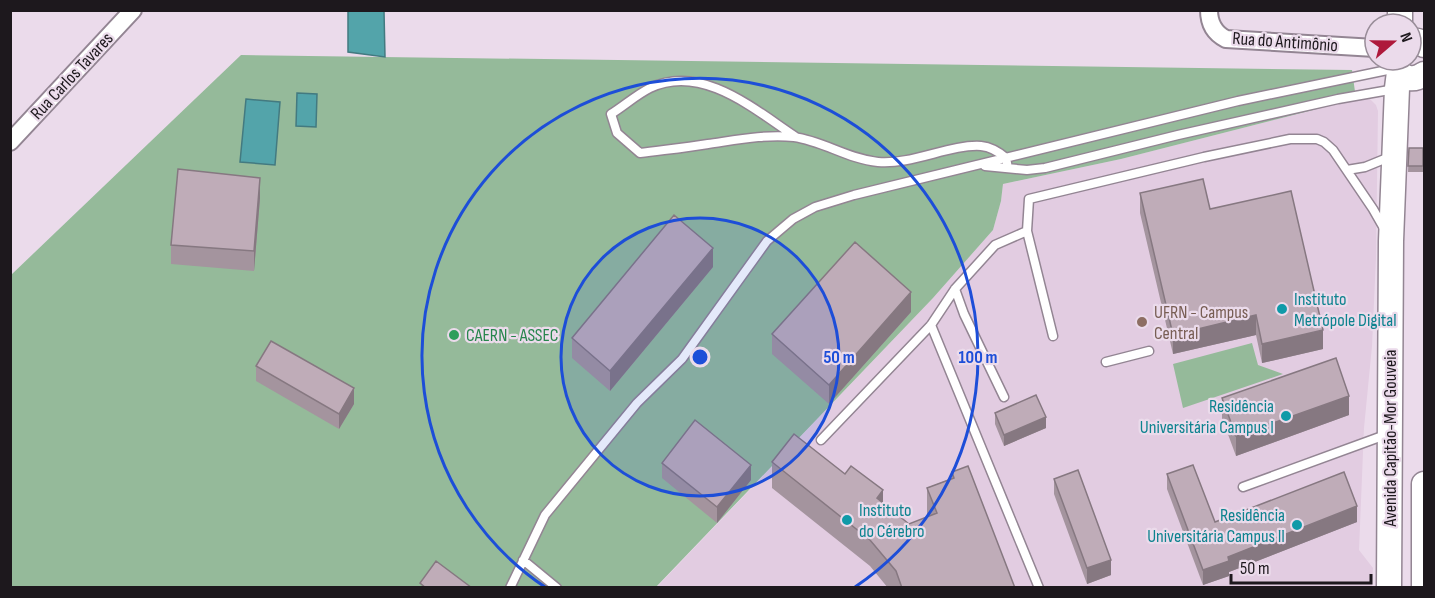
<svg xmlns="http://www.w3.org/2000/svg" width="1435" height="598" font-family="'Sofia Sans Condensed',sans-serif">
<style>
.built{fill:#e2cce1}
.green{fill:#95ba9a}
.water{fill:#53a4aa;stroke:#437a80;stroke-width:1.5}
.lines{fill:none;stroke-linecap:round;stroke-linejoin:round}
.lane-casing{stroke:#938593;stroke-width:11}
.street-casing{stroke:#938593;stroke-width:20}
.secondary-casing{stroke:#938593;stroke-width:27}
.lane{stroke:#fff;stroke-width:8}
.street{stroke:#fff;stroke-width:16}
.secondary{stroke:#fff;stroke-width:24}
.wall{fill:#a4949e}
.shaded-wall{fill:#867881}
.building{fill:#bfacb8;stroke:#867881;stroke-width:1.5}
.ring{fill:none;stroke:#1d4ed8;stroke-width:3}
.culture-dot{fill:#0f9aa8;stroke:#ebdbeb;stroke-width:2}
.education-dot{fill:#8d6e63;stroke:#ebdbeb;stroke-width:2}
.leisure-dot{fill:#2e9e5b;stroke:#ebdbeb;stroke-width:2}
.labels{text-anchor:middle;dominant-baseline:central;stroke-width:4.5;stroke-linejoin:round;paint-order:stroke}
.street-label{font-size:18px;fill:#1d181d;stroke:#ebdbeb}
.culture-label{font-size:18px;fill:#0d838f;stroke:#ebdbeb;text-anchor:start}
.education-label{font-size:18px;fill:#785e54;stroke:#ebdbeb;text-anchor:start}
.leisure-label{font-size:18px;fill:#27864d;stroke:#ebdbeb;text-anchor:start}
.centre{fill:#1d4ed8;stroke:#ebdbeb;stroke-width:3}
.ring-label{font-size:18px;text-anchor:middle;font-weight:bold;fill:#1d4ed8;stroke:#ebdbeb;stroke-width:4.5;stroke-linejoin:round;paint-order:stroke}
</style>
<rect width="100%" height="100%" fill="#ebdbeb"/>
<path class="built" d="M1364 97 1370 99 1376 105 1378 111 1376 258 1372 346 1364 428 1359 550 1373 568 1372 587 656 588 933 298 993 230 1001 201 1003 184 1121 159Z"/>
<path class="green" d="M241 55 1352 70 1356 99 1121 159 1003 184 1001 201 993 230 933 298 656 587 11 588V275Z
M1252 343 1258 365 1283 374 1183 408 1173 364Z"/>
<path class="water" d="M348 11H384L385 57 348 52Z
M297 93 317 94 316 127 296 126Z
M246 99 280 102 275 165 240 162Z"/>
<g class="lines">
<defs>
<path id="lane" d="M796 137C755 110 702 63 650 88 636 95 624 106 611 114L617 133 640 153C662 150 685 148 708 144 736 140 765 134 794 137 823 141 848 159 878 162 912 165 950 144 981 146 991 147 999 152 1006 158L1008 168
M985 166 1027 170 1045 168 1178 135 1338 99 1395 89
M1347 170 1365 167 1392 156
M955 289 964 314 1004 397
M931 325 1039 588
M1053 336 1027 231 1029 199 1204 157 1290 139H1317L1324 142 1333 150 1373 209 1385 230
M1106 362 1149 351
M821 440 931 325 955 289 995 245 1027 231
M1243 487 1388 434
M523 560 557 588
M510 588 545 515 637 403 682 359 767 241 793 219 815 207 854 195 1238 101 1397 68"/>
<path id="street" d="M1209 10C1209 23 1214 33 1226 39L1375 48
M10 142 133 10"/>
<path id="secondary" d="M1400 24V10
M1411 40 1418 41 1424 45
M1396 60 1399 72C1407 80 1415 80 1424 74
M1389 588 1391 241 1397 88 1399 72
M1424 588V484"/>
</defs>
<use href="#lane" class="lane-casing"/>
<use href="#street" class="street-casing"/>
<use href="#secondary" class="secondary-casing"/>
<use href="#lane" class="lane"/>
<use href="#street" class="street"/>
<use href="#secondary" class="secondary"/>
</g>
<path class="wall" d="M1409 148H1423V172H1408Z
M1140 193 1210 209 1323 349 1262 363 1256 335 1173 354 1140 213Z
M260 198 254 271 171 264V245Z
M713 267 610 391 572 358V338Z
M911 312 829 404 772 354V334Z
M256 366 354 404 339 429 256 381Z
M1222 398 1349 415 1236 456 1222 418Z
M995 413 1046 428 1004 446 995 424Z
M772 462 845 474 909 524 928 517 927 514V488L952 478V472L1015 588H888L870 566 772 488Z
M662 463 751 480 717 523 662 478Z
M1167 474 1215 522H1357L1229 572V576L1203 585 1167 489Z
M1054 479 1111 575 1087 584 1054 494Z"/>
<path class="shaded-wall" d="M260 178V198L254 271V251Z
M713 248V267L610 391V371Z
M911 292V312L829 404V385Z
M1256 315V335L1173 354V335Z
M1323 330V349L1262 363V344Z
M354 388V404L339 429V414Z
M1349 396V415L1236 456V436Z
M1046 417V428L1004 446V435Z
M751 465V480L717 523V507Z
M883 490V516L877 498Z
M1357 506V522L1229 572V576L1203 585V570L1228 557Z
M1111 560V575L1087 584V568Z"/>
<path class="building" d="M1409 148H1423V166H1408Z
M178 169 260 178 254 251 171 245Z
M1203 179 1210 209 1291 191 1323 330 1262 344 1256 315 1173 335 1140 193Z
M674 215 713 248 610 371 572 338Z
M855 242 911 292 829 385 772 334Z
M271 341 354 388 339 414 256 366Z
M1336 358 1349 396 1236 436 1222 398Z
M1036 395 1046 417 1004 435 995 413Z
M695 420 751 465 717 507 662 463Z
M794 434 845 474 851 466 883 490 877 498 909 524 937 513 927 488 954 478 952 472 968 466 1015 588H902L896 571 870 540 772 462Z
M1193 465 1215 522 1344 472 1357 506 1228 557 1229 561 1203 570 1167 474Z
M1078 470 1111 560 1087 568 1054 479Z
M436 561 472 588H426L420 583Z"/>
<circle cx="700" cy="357" r="139" fill="#1d4ed8" fill-opacity=".12"/>
<g class="ring">
<circle cx="700" cy="357" r="139"/>
<path d="M545 587A278 278 0 1 1 855 587"/>
</g>
<g class="culture-dot">
<circle cx="1282" cy="309" r="6"/>
<circle cx="1286" cy="416" r="6"/>
<circle cx="847" cy="520" r="6"/>
<circle cx="1297" cy="525" r="6"/>
</g>
<circle class="education-dot" cx="1142" cy="322" r="6"/>
<circle class="leisure-dot" cx="454" cy="335" r="6"/>
<g class="labels">
<g class="street-label">
<text transform="translate(1285 42) rotate(4)">Rua do Antimônio</text>
<text transform="translate(72 76) rotate(-47)">Rua Carlos Tavares</text>
<text transform="translate(1390 438) rotate(-90)">Avenida Capitão-Mor Gouveia</text>
</g>
<g class="culture-label">
<text x="1294" y="299">Instituto<tspan x="1294" dy="21">Metrópole Digital</tspan></text>
<text x="1274" y="406" text-anchor="end">Residência<tspan x="1274" dy="21">Universitária Campus I</tspan></text>
<text x="859" y="510">Instituto<tspan x="859" dy="21">do Cérebro</tspan></text>
<text x="1285" y="515" text-anchor="end">Residência<tspan x="1285" dy="21">Universitária Campus II</tspan></text>
</g>
<g class="education-label">
<text x="1154" y="312">UFRN - Campus<tspan x="1154" dy="21">Central</tspan></text>
</g>
<g class="leisure-label">
<text x="466" y="335">CAERN - ASSEC</text>
</g>
</g>
<circle cx="700" cy="357" r="9" class="centre"/>
<g class="ring-label">
<text x="839" y="363">50 m</text>
<text x="978" y="363">100 m</text>
</g>
<rect width="1435" height="598" fill="none" stroke="#1d181d" stroke-width="24"/>
<g transform="translate(1393 42) rotate(70)"><circle r="28" fill="#ebdbeb" stroke="#998d99" stroke-width="1.5"/>
<path d="M0-4.5L10 22L0 15L-10 22Z" fill="#ae193b"/>
<text y="-9" font-size="16" font-weight="bold" text-anchor="middle" fill="#1d181d">N</text>
</g>
<path d="M1231 574v9h140v-9" fill="none" stroke="#1d181d" stroke-width="3"/>
<text x="1240" y="574" font-size="18" fill="#1d181d" stroke="#ebdbeb" stroke-width="4.5" paint-order="stroke">50 m</text>
</svg>
